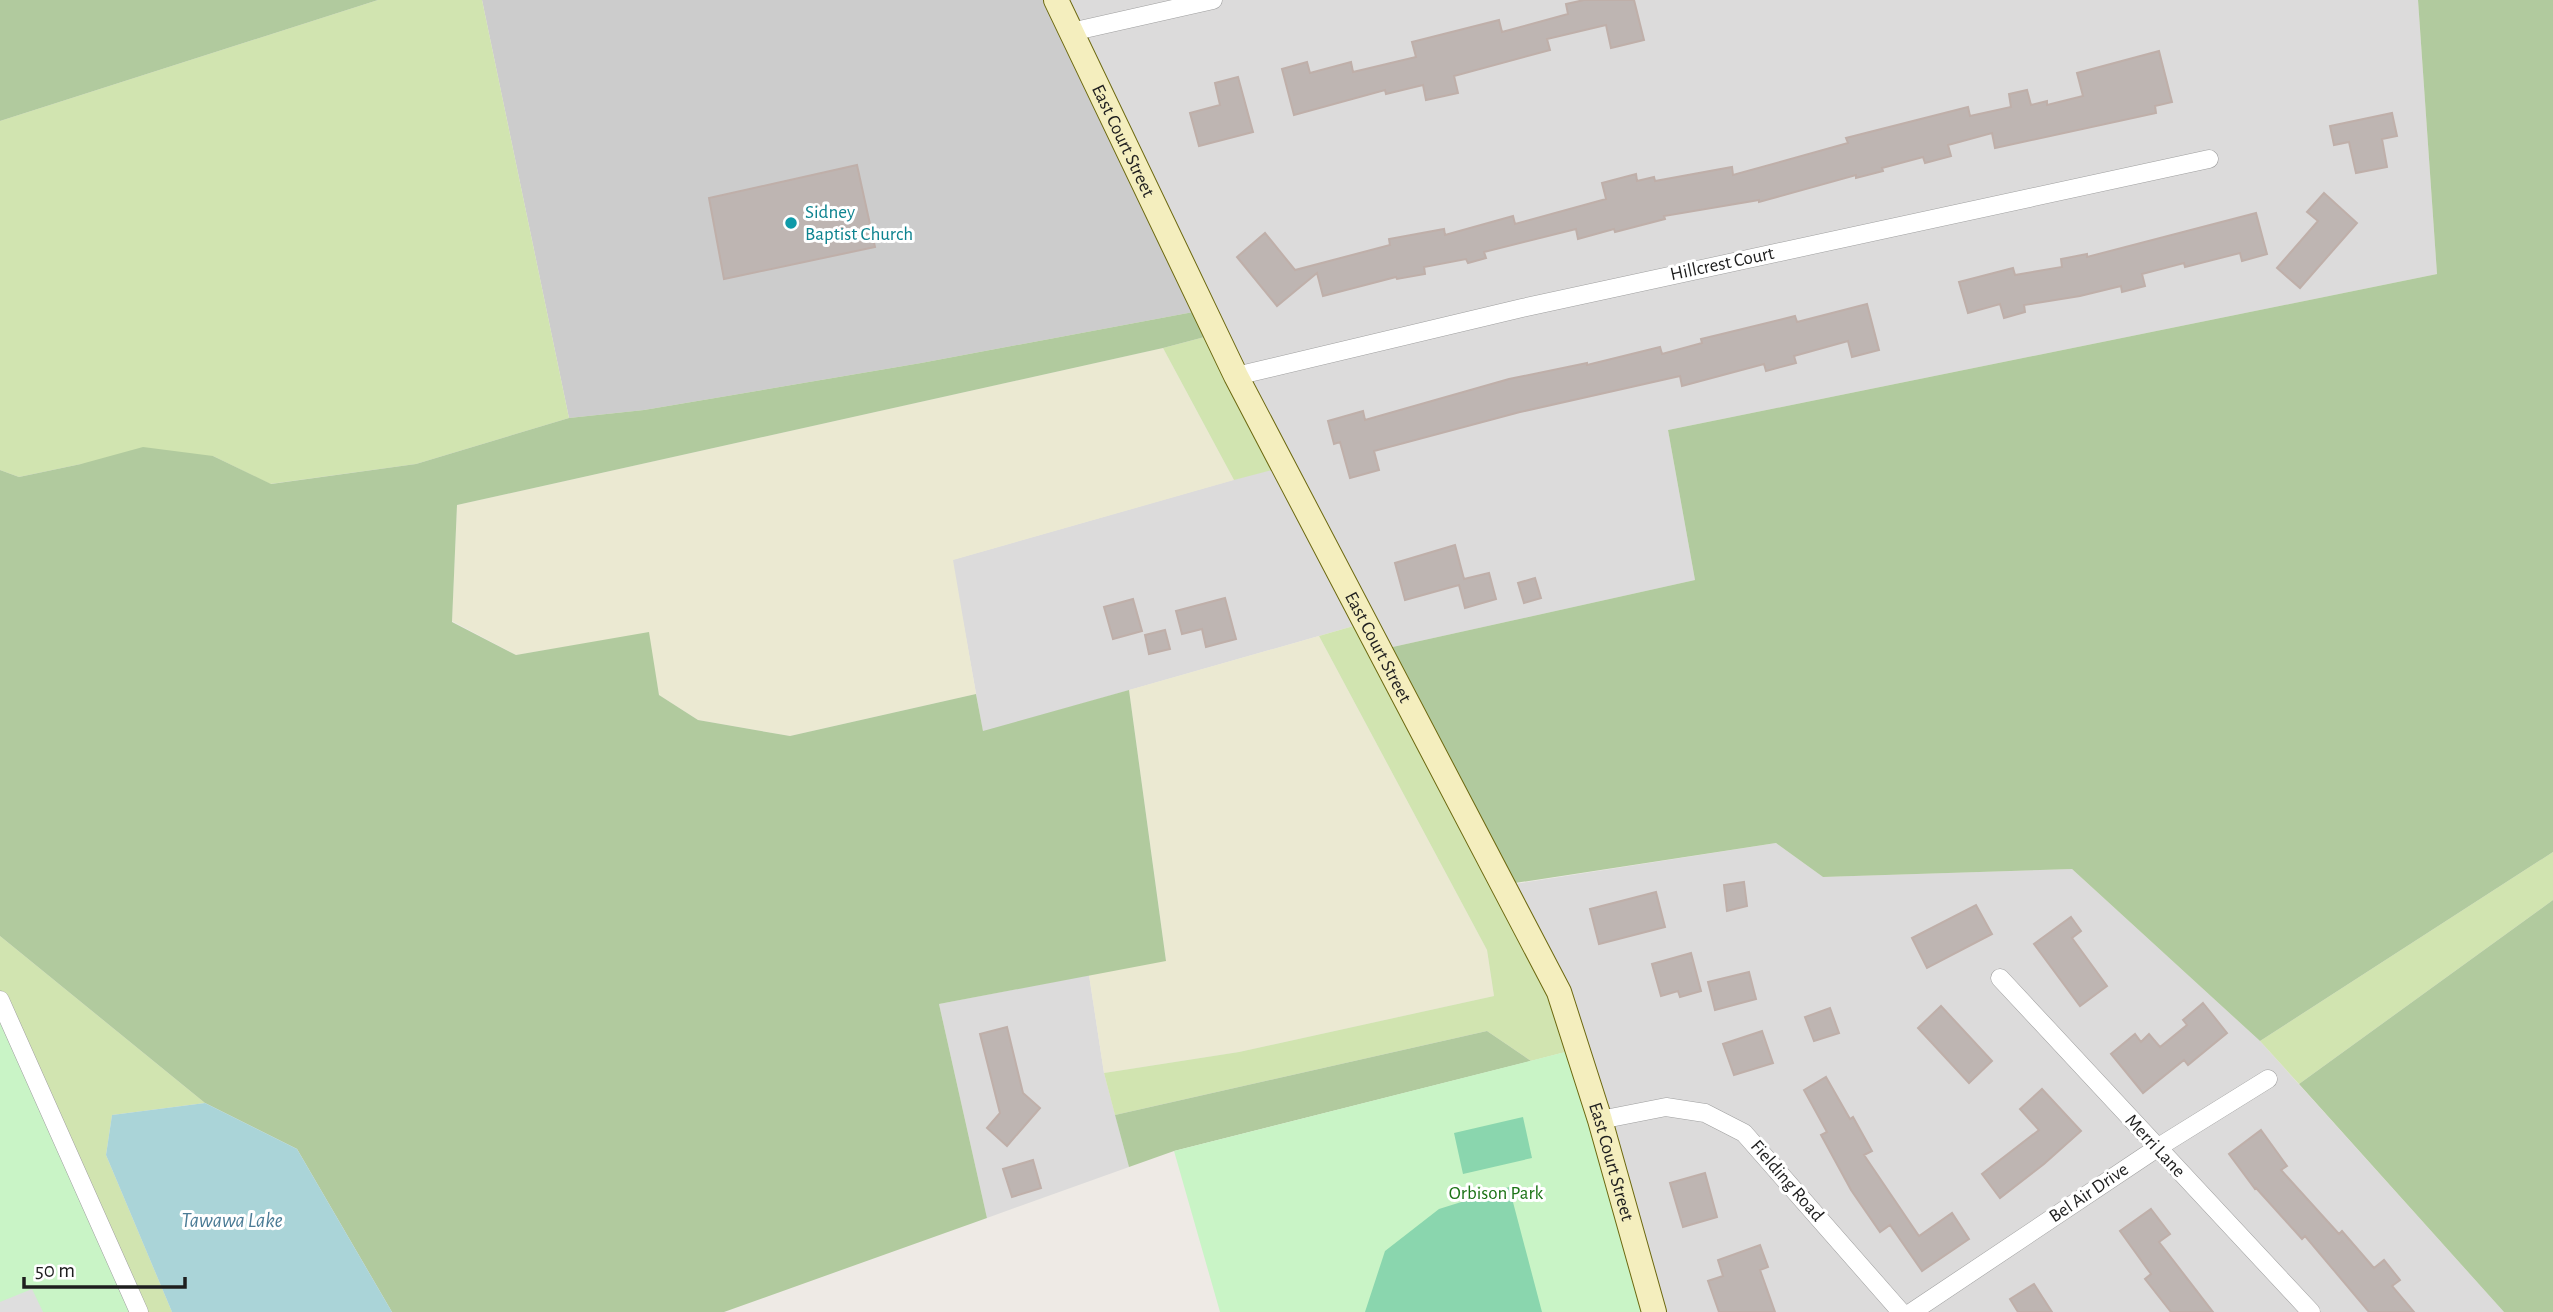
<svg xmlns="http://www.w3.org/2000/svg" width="2553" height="1312" font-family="'Alegreya Sans',sans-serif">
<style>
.residential{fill:#dcdbdb}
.religious{fill:#ccc}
.farmland{fill:#ebe9d2}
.grass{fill:#d1e4b0}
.forest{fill:#b1ca9e}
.park{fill:#c9f4c6}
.pitch{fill:#8ad6ae}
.parking{fill:#dedede}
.water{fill:#aad4d8}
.building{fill:#beb5b2;stroke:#bfafa9;stroke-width:2}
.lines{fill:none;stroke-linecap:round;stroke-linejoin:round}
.minor-casing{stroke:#9f9f9f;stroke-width:19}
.secondary-casing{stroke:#6c680f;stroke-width:26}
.minor{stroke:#fff;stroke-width:18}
.secondary{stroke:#f4eebe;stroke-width:24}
.culture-dot{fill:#0f9aa8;stroke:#fff;stroke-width:2.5}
.labels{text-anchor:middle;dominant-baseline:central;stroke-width:6;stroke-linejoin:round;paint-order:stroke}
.street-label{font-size:19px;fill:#1e1e1e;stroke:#fff}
.culture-label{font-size:19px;fill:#0d838f;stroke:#fff;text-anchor:start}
.park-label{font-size:19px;fill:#1c7316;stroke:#fff}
.water-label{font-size:21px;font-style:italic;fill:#4c7c96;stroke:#fff}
</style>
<rect width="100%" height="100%" fill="#eeeae5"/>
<path class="residential" d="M1056 0H2418L2437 274 1668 430 1695 580 1379 650 1364 623 983 732 952 560 1282 466Z
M1776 843 1823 877 2072 869 2260 1041 2504 1312H1654L1502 886Z
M1089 975 1104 1073 1129 1167 987 1218 939 1004Z"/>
<path class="religious" d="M482 0H1056L1204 310 921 363 644 410 569 418Z"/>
<path class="farmland" d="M1163 348 1234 480 953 560 976 694 790 736 698 720 659 695 648 633 516 655 452 621 457 505Z
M1319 636 1487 950 1494 996 1239 1052 1104 1073 1089 975 1166 960 1129 690Z"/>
<path class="grass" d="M378 0H482L569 418 416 464 270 484 213 456 81 464 19 477 0 470V121Z
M1216 334 1283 467 1234 480 1163 348Z
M1364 623 1577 1049 1531 1061 1487 1031 1115 1115 1104 1073 1239 1052 1494 996 1487 950 1319 636Z
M2553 852V900L2299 1084 2260 1041Z
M0 936 205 1103 112 1115 106 1155 172 1312H139L0 1000Z"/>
<path class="forest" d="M0 0H378L0 121Z
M2418 0H2553V852L2260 1041 2072 869 1823 877 1776 843 1502 885 1379 650 1695 580 1668 430 2437 274Z
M1204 310 1216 334 1163 348 457 505 452 622 516 655 649 632 659 695 698 720 790 736 976 694 983 731 1129 690 1166 961 939 1004 987 1218 724 1312H392L297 1149 205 1103 0 936V470L19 477 81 464 143 447 213 456 271 484 416 464 569 418 644 410 921 363Z
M2553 900V1312H2504L2299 1084Z
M1487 1031 1531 1061 1174 1151 1129 1167 1115 1115Z"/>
<path class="park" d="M0 1000 139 1312H0Z
M1577 1049 1654 1312H1220L1174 1151Z"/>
<path class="pitch" d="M1523 1117 1532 1158 1463 1174 1454 1133Z
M1509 1187 1542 1312H1365L1385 1251 1439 1209Z"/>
<path class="parking" d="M32 1289 43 1312H0V1302Z"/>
<path class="water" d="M205 1103 297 1149 392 1312H172L106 1155 112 1115Z"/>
<path class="building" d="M1584 0H1634L1644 40 1611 48 1606 25 1547 39 1550 50 1454 76 1458 93 1426 100 1423 85 1386 94 1385 90 1294 115 1282 69 1307 62 1310 73 1351 62 1353 72 1416 57 1412 42 1499 20 1502 32 1568 14 1566 4Z
M2159 51 2172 102 2155 106 2156 113 1995 148 1992 133 1948 145 1951 156 1925 163 1923 157 1882 168 1883 171 1856 178V175L1759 202V200L1664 216 1665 219 1615 232 1614 229 1578 239 1576 229 1484 252 1486 258 1468 263 1466 259 1424 267 1425 274 1397 279 1396 277 1323 296 1317 273 1277 306 1237 257 1265 233 1295 270 1390 245 1389 239 1444 229 1445 235 1513 216 1515 224 1606 199 1602 183 1636 174 1637 181 1654 177 1655 181 1732 167 1733 175 1848 143 1846 138 1968 107 1970 116 2011 107 2009 94 2027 90 2031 105 2047 101V105L2083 96 2077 73Z
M1238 77 1253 132 1199 146 1190 113 1220 105 1215 83Z
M2392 113 2397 136 2382 139 2387 167 2356 173 2349 142 2334 145 2330 126Z
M857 165 875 247 724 279 709 198Z
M2324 193 2357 223 2300 288 2277 268 2318 221 2307 212Z
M2256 213 2267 254 2242 261 2240 253 2185 267 2184 263 2142 274 2145 286 2122 292 2121 286 2080 296 2024 305 2025 312 2004 318 2000 304 1968 313 1959 282 2013 268 2015 275 2062 267 2061 259 2087 254V257Z
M1867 304 1879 350 1852 357 1848 341 1794 356 1796 363 1766 371 1764 364 1682 386 1680 376 1520 412 1374 451 1379 470 1350 478 1340 442 1334 444 1328 421 1363 411 1365 420 1509 379 1587 363V365L1660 347 1662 354 1702 343 1701 339 1726 333 1795 316 1797 322Z
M1455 545 1464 579 1489 573 1496 599 1465 608 1459 585 1405 600 1395 563Z
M1535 578 1541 598 1524 603 1518 583Z
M1225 598 1236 639 1206 647 1202 629 1182 634 1176 611Z
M1133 599 1142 631 1113 639 1104 607Z
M1165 630 1170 649 1149 654 1145 635Z
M1744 882 1747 906 1727 911 1724 885Z
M1656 892 1665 927 1599 944 1590 909Z
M1976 905 1992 934 1927 968 1912 938Z
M2071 917 2081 931 2072 938 2107 986 2080 1006 2034 944Z
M1691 953 1701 991 1680 997 1678 991 1661 996 1652 964Z
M1749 972 1756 999 1715 1010 1708 982Z
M2203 1003 2227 1033 2188 1065 2184 1060 2143 1093 2111 1054 2135 1034 2141 1042 2149 1034 2160 1047 2187 1025 2183 1020Z
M1941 1006 1992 1061 1969 1083 1918 1028Z
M1830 1008 1839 1033 1814 1041 1805 1017Z
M1007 1027 1023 1093 1040 1108 1007 1146 987 1128 1000 1113 980 1034Z
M1762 1031 1773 1063 1734 1075 1723 1044Z
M1826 1077 1850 1119 1853 1117 1872 1151 1864 1155 1919 1236 1952 1213 1969 1239 1922 1271 1890 1225 1880 1232 1851 1190 1821 1135 1827 1132 1804 1090Z
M2042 1089 2081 1131 2044 1164 2000 1198 1982 1174 2039 1130 2020 1109Z
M2261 1130 2287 1166 2281 1170 2339 1234 2342 1231 2374 1268 2384 1260 2400 1280 2392 1286 2414 1312H2369L2305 1236 2302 1239 2256 1188 2255 1189 2229 1154Z
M1033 1160 1041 1188 1012 1197 1003 1169Z
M1705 1173 1717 1217 1683 1227 1670 1183Z
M2151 1209 2170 1234 2159 1242 2213 1312H2171L2145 1279 2151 1274 2120 1231Z
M1760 1245 1768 1267 1760 1270 1775 1312H1719L1708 1281 1723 1276 1718 1260Z
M2034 1284 2052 1312H2018L2010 1299Z"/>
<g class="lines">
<defs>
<path id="minor" d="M1071 32 1213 0
M1236 376 1522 308 2209 159
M2000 978 2311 1312
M0 1000 139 1312
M1600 1120 1666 1107 1705 1113 1744 1133 1901 1312
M1912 1312 2157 1148 2268 1079"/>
<g id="secondary">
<path id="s1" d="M1056 0 1236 376 1559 992 1600 1120 1654 1312"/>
</g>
</defs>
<use href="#minor" class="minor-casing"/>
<use href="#secondary" class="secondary-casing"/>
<use href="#minor" class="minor"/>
<use href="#secondary" class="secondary"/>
</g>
<circle class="culture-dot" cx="791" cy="223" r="7"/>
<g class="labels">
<g class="street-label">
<text stroke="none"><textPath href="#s1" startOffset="156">East Court Street</textPath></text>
<text transform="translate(1722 264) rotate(-12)">Hillcrest Court</text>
<text stroke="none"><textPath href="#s1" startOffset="723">East Court Street</textPath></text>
<text transform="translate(2155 1146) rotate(47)">Merri Lane</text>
<text stroke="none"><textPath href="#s1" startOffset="1290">East Court Street</textPath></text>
<text transform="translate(1787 1181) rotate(49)">Fielding Road</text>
<text transform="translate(2089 1193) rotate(-34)">Bel Air Drive</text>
</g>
<g class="culture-label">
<text x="805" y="212">Sidney<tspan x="805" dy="22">Baptist Church</tspan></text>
</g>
<g class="park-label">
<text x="1496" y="1193">Orbison Park</text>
</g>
<g class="water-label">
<text x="232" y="1220">Tawawa Lake</text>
</g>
</g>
<path d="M24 1277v10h161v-10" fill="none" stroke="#1e1e1e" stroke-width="3.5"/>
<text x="35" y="1277" font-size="21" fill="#1e1e1e" stroke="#ffffff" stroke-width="5" paint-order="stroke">50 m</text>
</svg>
